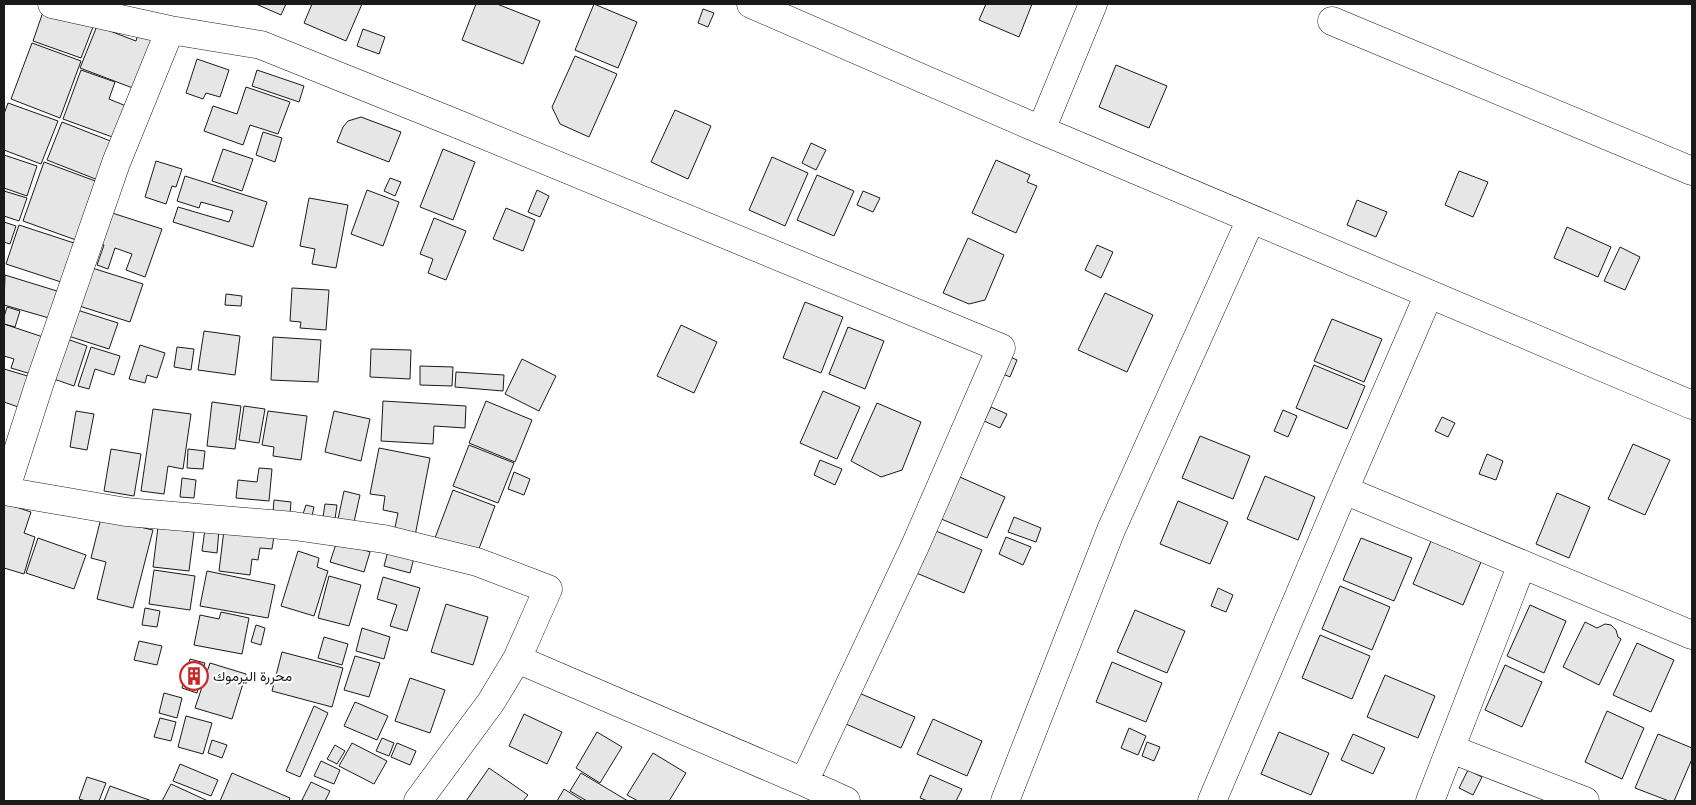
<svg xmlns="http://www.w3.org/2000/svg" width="1696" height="805" font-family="'DM Sans',Vazirmatn,sans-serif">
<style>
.building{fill:#e6e6e6;stroke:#1a1a1a}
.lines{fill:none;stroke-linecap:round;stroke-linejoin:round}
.minor-casing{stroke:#1a1a1a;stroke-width:29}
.minor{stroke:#fff;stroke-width:28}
.labels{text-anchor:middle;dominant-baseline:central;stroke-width:4;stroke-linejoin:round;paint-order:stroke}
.poi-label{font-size:14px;fill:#1a1a1a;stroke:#fff;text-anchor:start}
</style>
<rect width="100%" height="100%" fill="#fff"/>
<path class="building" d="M256 4H286L281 15Z
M312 4H362L346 41 304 23Z
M476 4H497L540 21 523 64 462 40Z
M594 4 637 22 618 68 575 50Z
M986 4H1032L1019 37 979 20Z
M44 9 93 27 81 58 33 41Z
M703 9 714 13 708 27 698 23Z
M97 26 136 41 140 28 159 35 138 90 80 68Z
M363 29 385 37 379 54 357 46Z
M32 43 81 61 60 118 11 99Z
M575 56 617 74 589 137 560 124 552 107Z
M197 59 229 70 220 97 206 93 203 99 186 93Z
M1116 65 1167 86 1149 128 1099 107Z
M81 70 115 82 109 99 126 106 115 138 63 119Z
M257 70 304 86 299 102 252 86Z
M246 87 290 102 278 134 250 125 243 145 204 131 213 106 237 114Z
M8 103 58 121 41 164 4 150V114Z
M675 110 711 126 688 179 651 162Z
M361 117 401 132 389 162 337 142 343 127 348 121Z
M62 122 113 142 98 180 47 160Z
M263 132 282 138 275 162 256 155Z
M811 143 826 150 816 170 802 163Z
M223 149 253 159 242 191 212 181Z
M443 149 475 162 453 220 420 207Z
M4 155 37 166 27 196 4 188Z
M772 157 808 173 785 226 749 210Z
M996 160 1030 175 1027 182 1037 186 1016 233 972 213Z
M156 161 182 169 176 187 172 186 166 204 145 197Z
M44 162 98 182 76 240 23 221Z
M1459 171 1488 182 1473 217 1445 205Z
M817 175 854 191 834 236 797 220Z
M185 176 267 202 253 247 173 222 178 207 229 222 233 211 201 202 199 208 177 201Z
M390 178 401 182 395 196 384 191Z
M367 190 399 202 383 246 351 234Z
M537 190 549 196 540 217 528 212Z
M4 191 27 198 19 221 4 216Z
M863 191 880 198 873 212 857 205Z
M309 198 348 205 336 268 312 264 315 249 300 246Z
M1357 200 1387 212 1376 237 1347 225Z
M506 208 535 220 523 251 493 239Z
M109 212 162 229 145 277 126 270 132 254 115 248 108 269 97 265 104 245 98 243Z
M434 218 466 231 446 280 428 273 433 259 420 254Z
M4 222 16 226 10 244 4 242Z
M19 225 74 243 61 282 6 264Z
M1567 227 1611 247 1598 277 1554 258Z
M968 238 1004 255 985 300 969 304 943 293Z
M1097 245 1113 252 1101 278 1085 270Z
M1620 247 1640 257 1625 290 1604 281Z
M89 267 143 284 130 322 76 305Z
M5 275 57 291 49 318 4 305Z
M292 288 329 290 326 330 300 328 301 322 290 321Z
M1105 293 1153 315 1127 372 1078 350Z
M226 294 242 296 241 306 225 305Z
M805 302 843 317 821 373 783 358Z
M7 307 20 311 15 327 4 324V317Z
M74 309 118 323 109 349 65 335Z
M1332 319 1382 339 1364 382 1314 361Z
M4 324 43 337 31 374 11 368 14 359 4 356Z
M681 325 717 342 694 393 657 376Z
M848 327 884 341 865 389 829 374Z
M204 331 240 336 235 375 198 370Z
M273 337 321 340 318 382 271 380Z
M64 338 87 346 74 386 51 378Z
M140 345 165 353 157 378 147 375 145 383 129 379Z
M91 347 120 356 114 375 95 369 89 389 78 386Z
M177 347 194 349 191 370 174 367Z
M371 349 411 350 410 379 370 377Z
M1002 353 1017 360 1010 377 994 370Z
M522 359 556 376 539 411 505 394Z
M1314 365 1365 386 1347 429 1296 408Z
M420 366 453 367 452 386 420 385Z
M4 369 31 377 21 408 4 402Z
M456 372 504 375 503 391 455 387Z
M823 391 860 407 837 459 800 443Z
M383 401 466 406 465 428 434 426 433 444 381 441Z
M486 401 532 420 515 462 469 443Z
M212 402 241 406 235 449 207 446Z
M877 403 921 422 902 470 881 477 851 461Z
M244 406 265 409 259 443 239 440Z
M991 407 1007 414 1000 428 984 421Z
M153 409 191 414 183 469 168 466 164 494 141 491Z
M1283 410 1297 416 1288 437 1274 431Z
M76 411 94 414 87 450 70 447Z
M268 411 307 416 301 460 273 456 274 447 262 445Z
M334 411 370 419 361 461 325 452Z
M1442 417 1455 423 1448 437 1435 431Z
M1200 436 1250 456 1233 499 1182 478Z
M1633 444 1670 460 1645 515 1608 499Z
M469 445 514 463 498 503 453 486Z
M379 448 430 458 415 536 394 532 398 513 383 510 385 496 370 494Z
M111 449 141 454 134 496 104 491Z
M188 449 205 451 203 469 187 468Z
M1487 454 1503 461 1496 480 1479 474Z
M820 460 842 469 835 485 814 475Z
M259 468 272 469 269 501 236 498 238 480 257 482Z
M514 472 530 479 524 495 508 489Z
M953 474 1005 497 987 538 934 516Z
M1265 476 1315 497 1298 540 1247 519Z
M182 478 196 480 194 498 180 497Z
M453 490 495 506 477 554 435 538Z
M344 491 360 495 354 522 338 519Z
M1557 493 1590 507 1569 558 1536 544Z
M274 500 291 502 290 514 273 512Z
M1178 501 1228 522 1210 564 1160 544Z
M4 503 31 512 24 533 35 537 24 574 4 568Z
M325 504 337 505 335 519 323 517Z
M306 505 314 507 312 516 303 514Z
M1014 517 1041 528 1036 542 1008 532Z
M101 518 153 530 133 608 97 599 106 562 91 558Z
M158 527 194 532 189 571 153 567Z
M205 529 219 530 217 553 202 551Z
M931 529 982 550 964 593 914 572Z
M224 530 274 536 272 549 260 548 258 560 252 559 250 575 219 571Z
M1006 537 1031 547 1023 565 999 554Z
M38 538 86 555 74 589 26 573Z
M1361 538 1412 558 1394 601 1343 580Z
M337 541 370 552 364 572 330 562Z
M1431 541 1481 562 1463 605 1413 584Z
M298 551 319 558 317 567 328 571 314 616 281 606Z
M388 551 414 558 410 573 384 566Z
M154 570 195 576 190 610 149 604Z
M207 571 275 585 268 618 200 606Z
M329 576 361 585 349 626 318 618Z
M383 577 420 588 407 631 390 626 397 605 377 599Z
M1340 586 1390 607 1372 650 1322 629Z
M1218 588 1233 595 1226 612 1211 606Z
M446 604 488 617 473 665 431 652Z
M1530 605 1566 621 1544 673 1507 656Z
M145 608 160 611 157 627 142 625Z
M1135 610 1185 631 1167 673 1117 652Z
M221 612 249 618 242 654 194 645 200 615 219 619Z
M1585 622 1597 628 1605 624 1611 625 1616 630 1618 637 1621 639 1599 685 1563 667Z
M256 625 265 628 261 645 251 642Z
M362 628 390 637 384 659 356 651Z
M1320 635 1370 656 1352 699 1302 678Z
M324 637 348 644 342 665 318 658Z
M139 641 162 646 157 665 134 660Z
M1637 643 1674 660 1651 712 1613 695Z
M282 652 343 668 332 707 272 691Z
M355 656 380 663 369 697 344 690Z
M190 659 205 663 197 693 182 688Z
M1112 662 1162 683 1146 722 1096 702Z
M210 663 246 674 232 719 195 708Z
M1505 665 1542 682 1522 727 1485 710Z
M1385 675 1435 696 1418 738 1367 717Z
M410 678 445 690 430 733 395 721Z
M164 693 182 698 177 718 159 713Z
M859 693 915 717 901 748 846 724Z
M355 702 388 716 377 740 344 726Z
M314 706 328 713 300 777 286 771Z
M1607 711 1644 728 1622 779 1585 762Z
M524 714 562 732 547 764 509 746Z
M186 716 212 723 203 754 178 747Z
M160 718 176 722 171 741 154 737Z
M933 719 982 741 967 776 917 754Z
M1129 728 1146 736 1138 755 1121 748Z
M597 732 622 747 600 783 576 768Z
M1279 732 1329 753 1311 795 1261 774Z
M1353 734 1385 748 1373 774 1341 760Z
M1658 734 1692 748V759L1674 801H1669L1635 788Z
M382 738 394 743 389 756 376 751Z
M212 740 227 745 222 758 208 753Z
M1147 742 1160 747 1154 761 1142 756Z
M352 743 387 761 374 784 339 766Z
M397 743 416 751 410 765 391 757Z
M335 745 345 751 337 764 327 759Z
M653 753 686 773 669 801H638L627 795Z
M321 761 340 770 334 784 314 776Z
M180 764 218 780 211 796 173 781Z
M489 768 528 795 523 801H466Z
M1468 770 1482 777 1473 795 1459 788Z
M232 773 290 798 289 801H220Z
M581 773 628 801H587L570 791Z
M930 775 962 789 956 801H928L920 798Z
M87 777 106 783 99 801H86L79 799Z
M311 782 330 791 325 801H306L302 800Z
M171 784 208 801H162Z
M110 786 152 801H104Z
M564 789 583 801H557Z"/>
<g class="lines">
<defs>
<path id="minor" d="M52 4 170 30 261 45 455 123 1001 348 915 546 804 782
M751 4 1041 130 1692 405
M1332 21 1692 171
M1041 130 1093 4
M1344 490 1692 635
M4 491 126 512 294 526 384 539 477 562 548 589 517 659 491 702 418 801
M5 491 39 385 116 163 170 30
M517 659 804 782 846 801
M1451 749 1585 801
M1005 801 1111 530 1251 219
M1212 801 1344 490 1429 294
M1430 801 1522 564"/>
</defs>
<use href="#minor" class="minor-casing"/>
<use href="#minor" class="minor"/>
</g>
<defs>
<symbol id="building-ring" viewBox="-11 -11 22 22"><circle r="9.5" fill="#fff" stroke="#c62828" stroke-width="1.5"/><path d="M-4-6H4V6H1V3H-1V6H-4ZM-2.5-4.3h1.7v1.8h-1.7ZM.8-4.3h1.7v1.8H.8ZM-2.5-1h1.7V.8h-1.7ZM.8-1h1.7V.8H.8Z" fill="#c62828"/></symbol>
</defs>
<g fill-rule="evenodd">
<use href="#building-ring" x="178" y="660" width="32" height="32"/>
</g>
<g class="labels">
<g class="poi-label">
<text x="213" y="676">محررة اليرموك</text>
</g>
</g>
<rect width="1696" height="805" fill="none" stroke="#1a1a1a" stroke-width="10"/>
</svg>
